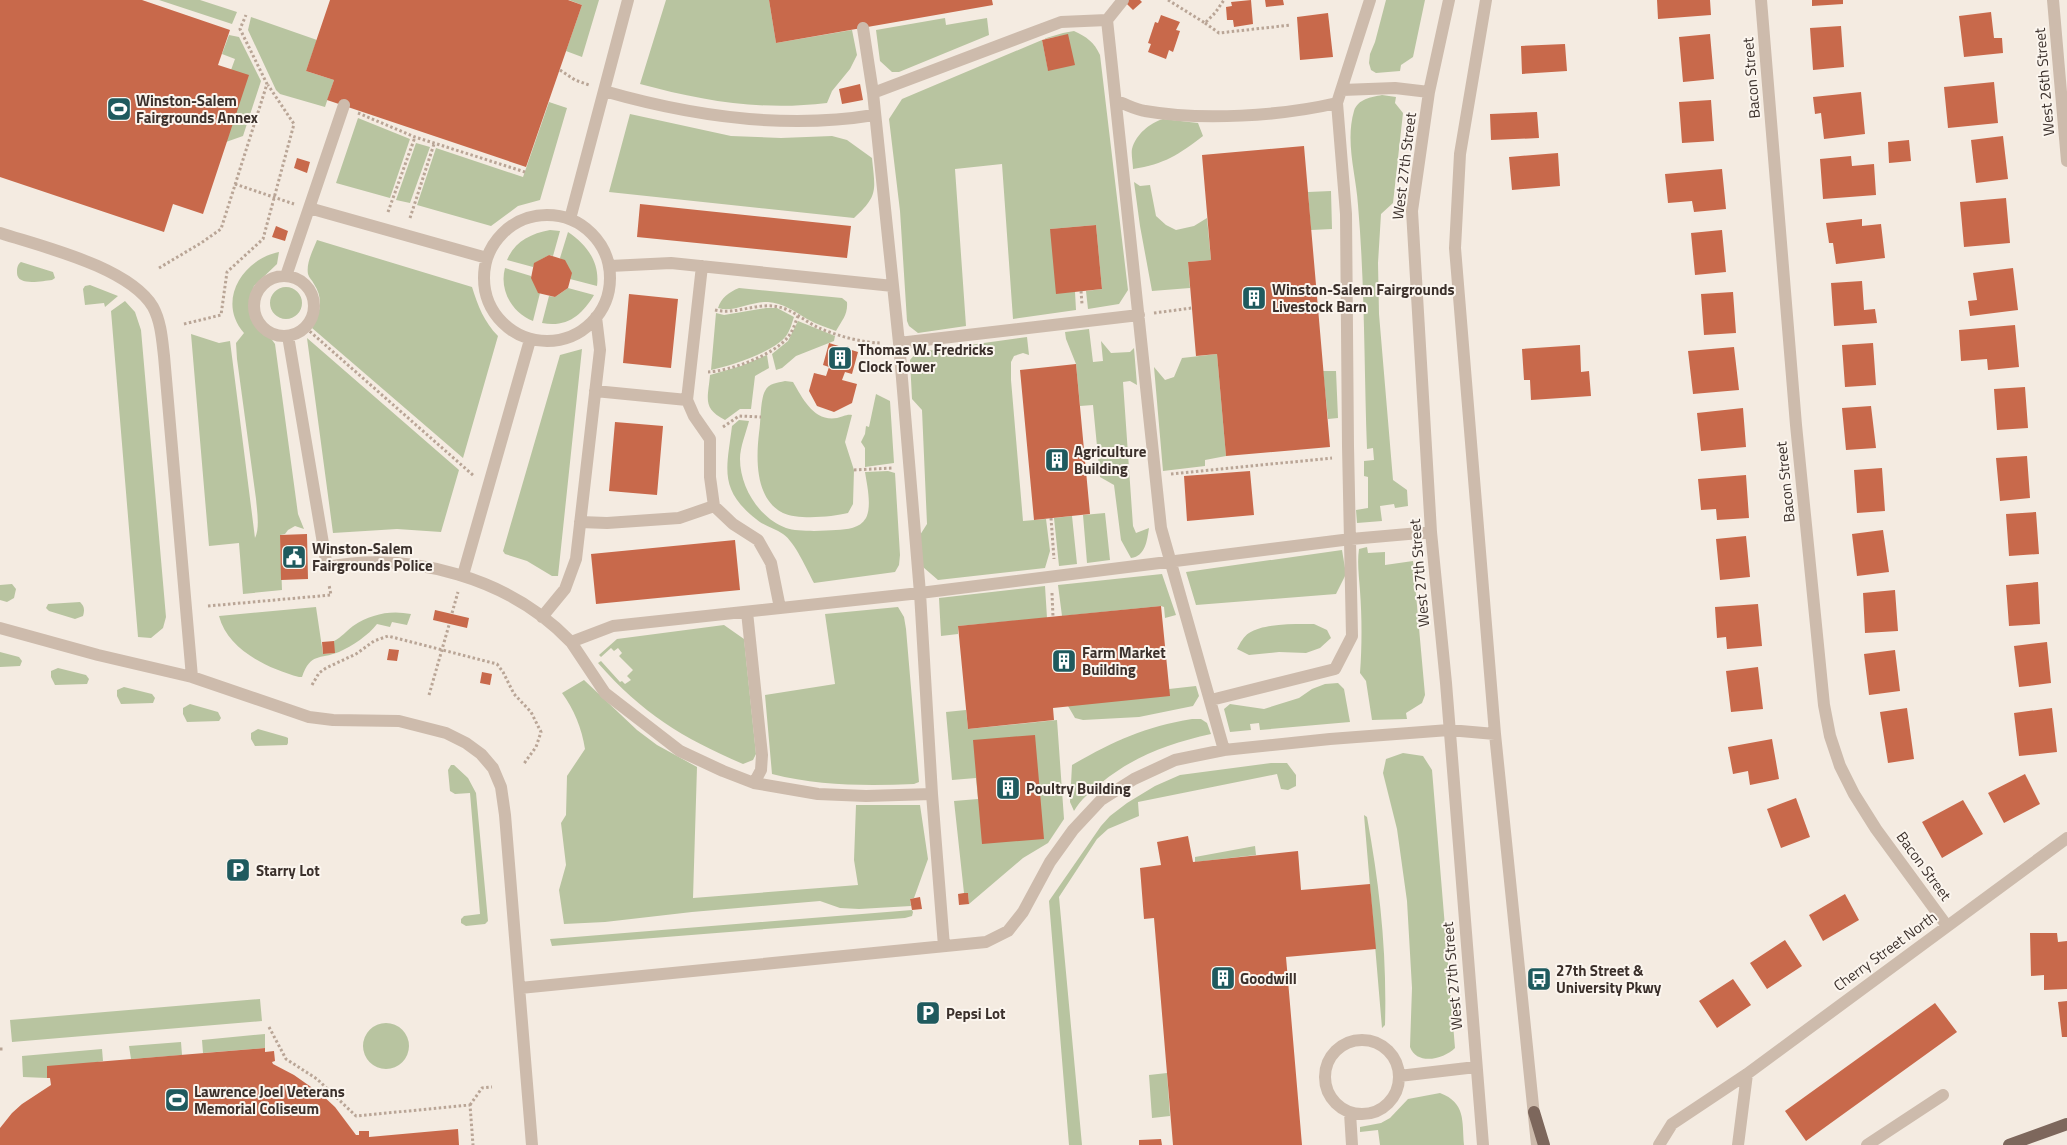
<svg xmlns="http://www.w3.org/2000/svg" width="2067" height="1145" font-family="'Titillium Web',sans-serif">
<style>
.green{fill:#b8c4a0}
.building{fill:#c8694b}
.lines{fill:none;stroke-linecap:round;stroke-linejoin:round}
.path{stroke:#b9a596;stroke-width:3;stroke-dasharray:2.5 2.5;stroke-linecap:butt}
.minor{stroke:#cdbbac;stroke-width:12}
.major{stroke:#7d675c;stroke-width:12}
.labels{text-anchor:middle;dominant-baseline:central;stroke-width:4;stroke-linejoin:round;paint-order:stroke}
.street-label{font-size:15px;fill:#3b302b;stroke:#fbf5ee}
.poi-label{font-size:15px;font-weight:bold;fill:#3b302b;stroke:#fbf5ee;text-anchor:start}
</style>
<rect width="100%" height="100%" fill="#f4ebe1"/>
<path class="green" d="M159 0H200L237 12 232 24Z
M569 0H599L582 57 566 51 582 5Z
M666 0H769L776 43 852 30 857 55 850 69 832 91 827 103C761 111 703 101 640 84Z
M1386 0H1425L1413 57 1401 65 1400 71 1376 73 1371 70 1369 63 1370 54 1375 42Z
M251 17 317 40 306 71 334 80 325 107 280 94 276 90 248 30Z
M945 18 946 25 987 18 989 35 899 72H892L880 61 876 30Z
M1074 31C1087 37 1094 42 1100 55L1128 290 1119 304 1088 309 1086 291 1102 289 1096 225 1050 229 1075 292 1076 310 1013 319 1002 164 955 169 966 326 918 333 909 326 907 321 900 211 889 119 902 99 1042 40 1048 70 1068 35 1043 39 1063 33Z
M229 35 239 37 261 81 243 136 226 142 231 70 235 59 222 54Z
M1382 95 1396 97 1395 103 1403 113 1393 203 1381 214 1378 263 1379 314 1393 480 1407 490 1408 506 1395 508 1394 504 1380 506 1382 521 1357 523 1356 510 1368 508V477L1364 476V461L1374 460 1373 448 1367 449C1364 368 1365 286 1358 205 1356 174 1345 142 1354 111 1358 99 1371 97 1382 95Z
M549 102 567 108 540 200 518 206 491 226 417 205 436 148 523 177Z
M630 114 731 136 781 138 832 136 847 140 872 158C875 190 879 195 854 218L609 192Z
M358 118 410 139 390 198 336 183Z
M1163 119 1198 123 1203 136C1178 155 1165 164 1133 169 1133 163 1131 154 1132 149 1136 134 1150 123 1163 119Z
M416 143 430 147 410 203 396 200Z
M1134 182 1140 186 1150 185 1156 216 1166 225 1176 230 1194 226 1207 218 1211 260 1188 262 1190 288 1152 291 1140 226Z
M1331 191 1332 229 1311 230 1308 192Z
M550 230 560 231 553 256 549 255 535 263 533 267 507 260C515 241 530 234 550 230Z
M568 232C587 245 600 262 597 286L570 279 560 258Z
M317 240 472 287C478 306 484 322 498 336L463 458 312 328C320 313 324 299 314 284 312 280 309 278 308 274 306 263 313 250 317 240Z
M279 252 277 264 254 286 251 295 250 308 259 329 270 337 275 344 298 514 304 529 295 526 288 530 285 534 280 535 282 590 243 594 239 543 209 546 191 334 219 343 230 341 255 538C260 528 257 511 256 499L237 359 236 343 244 333C216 301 243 259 279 252Z
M21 262 53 272 55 278 52 280C42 281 16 287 17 272 17 267 18 264 21 262Z
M505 268 531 276 538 292 540 293 533 321C512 313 499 290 505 268Z
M90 285 118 296 105 307 104 303 85 305 83 289 85 286Z
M270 303a16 16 0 1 1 32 0a16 16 0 1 1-32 0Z
M568 288 594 295C582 315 567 328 542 323L549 296 555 297Z
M739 288 842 298 847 302C848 315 842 320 836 331 826 327 816 324 807 319 794 311 783 303 768 302 751 301 734 313 718 308 721 298 729 292 739 288Z
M125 301 135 312 141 330 166 617 163 628 151 638 138 637 111 311Z
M766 308H777L794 317C792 323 790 331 786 336 774 352 730 366 711 370L716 313 724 315Z
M798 321 835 336 834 341 796 356 782 368 776 370 772 354 788 341Z
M1089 329 1093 362 1103 361 1101 341 1111 353 1130 352 1134 348 1137 385 1130 381 1123 382 1133 526 1136 533 1149 528C1147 540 1146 556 1131 558L1121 540 1114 485 1100 477 1093 405 1080 406 1076 364 1066 339 1065 332Z
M1027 337 1029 355 1023 353 1014 356 1011 362V380L1023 521 1046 519 1050 551 1045 568 938 580 923 567 920 535 927 524 922 410 912 399 910 360 916 353 926 351Z
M307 338 459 470 441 532 397 529 333 533Z
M582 349 558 576H552L527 561 505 554 503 551 560 355Z
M1217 354 1226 456 1205 460V466L1163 471 1154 367 1165 380 1174 377 1182 358Z
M767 355 769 368 755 376 751 409H740L725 420C702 408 708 399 710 375L741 366Z
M1323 371H1336L1338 418 1328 419Z
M785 381 793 382C803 399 814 422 837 418 843 417 846 414 852 415L845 442 854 470 853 504 848 513C832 517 798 520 783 513 755 499 756 459 759 433 761 422 760 400 765 391 769 383 777 383 785 381Z
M876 394 890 401 894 463 865 467V448L861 442 865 434 866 426 869 427Z
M739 420 749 421C746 433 740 447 740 459 740 487 759 518 786 528 798 532 824 531 836 530 848 529 859 529 866 518 872 506 867 485 865 472L888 471 895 473 900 555 899 565 895 572 814 583C807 570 795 542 783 534 775 528 764 526 756 519 718 489 727 468 732 426Z
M1105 513 1110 560 1087 563 1083 515Z
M1072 516 1077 564 1059 566 1054 518Z
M1367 547 1368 553 1385 552V565L1413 561 1425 695 1422 703 1406 713 1407 719 1372 720 1366 681 1360 673C1362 646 1362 618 1360 591 1359 576 1357 563 1359 549Z
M1342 550 1346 574 1336 594 1196 605 1186 572Z
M1162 574 1176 615 1165 618 1164 607 1161 606 1062 616 1058 585Z
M12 584 16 589 14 598 7 602 0 600V585Z
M1045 586 1047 618 958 626V634L941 636 939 598Z
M80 602C84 606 85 609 83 616L75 619 49 611 46 608 48 604Z
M316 607 323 654 334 653V641C342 637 346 631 353 626 371 614 390 610 411 614L407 625 392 622 390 627 377 624C369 635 352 646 339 652 319 660 311 652 302 677H299C267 668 228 650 219 616Z
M898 607 904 617 906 629 919 782 914 784C867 786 819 786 772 774L765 695 835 684 825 614Z
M1314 624 1327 630 1331 638 1320 648 1306 653 1279 652 1249 655 1237 649C1240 643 1244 636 1249 633 1264 623 1296 624 1314 624Z
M724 625 744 639 756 754 753 760 743 764C681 737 643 714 598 663L601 661 620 682 622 681 625 684 631 680 627 676 633 670 619 656 622 653 618 648 614 651 611 648 601 657 599 655 617 639Z
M0 652 19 657 22 661 20 666 0 667Z
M58 668 86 675 89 679 87 684 55 685 51 677V671Z
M584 680 637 730 657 745 697 767 693 898 858 885 854 860 856 805H920L928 859 914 898 910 899 911 906 859 909 840 908 820 901 692 912 605 922 564 924 559 890 566 865 561 823 566 815 567 776 585 749C582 729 574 709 562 693Z
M1338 683 1344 689 1350 722 1260 730 1259 723 1250 724 1251 730 1230 732 1224 709 1230 704 1264 709 1299 698 1312 689 1325 684Z
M1196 686 1199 696 1193 706 1139 717 1083 720 1075 718 1068 706 1169 689Z
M124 687 152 694 155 698 153 703 121 704 117 696V690Z
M190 704 218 712 221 718 219 721 187 722 183 714V708Z
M966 710 968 729 1057 720 1064 819 1048 843 1023 858 969 904 968 893H964L954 801 978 799 976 778 952 780 946 712Z
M1192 719H1201L1207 723 1211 734C1170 743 1134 756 1101 783 1090 792 1081 799 1074 811L1070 802 1072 765C1114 741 1144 727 1192 719Z
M258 729 286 737 288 738V743L287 745 255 746 251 739V733Z
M1403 753 1423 756 1432 770 1455 1048C1444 1059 1417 1066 1410 1047L1412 988 1407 901 1397 829 1383 773 1386 759Z
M1271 763H1287L1296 775V786L1288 790 1281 789 1277 774 1138 802 1139 816 1108 829 1097 839 1059 897 1082 1145H1069L1049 901 1101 826 1110 816 1127 803 1155 786 1180 775Z
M451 765H454L468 778 476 793 488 921 485 924 466 926 461 923V919L464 916 480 914 470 793 455 794 450 791 448 770Z
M1364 815 1367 817C1380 888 1387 953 1385 1025L1382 1028Z
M1255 846 1256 855 1195 862V857Z
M912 910 913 912 912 916 905 918 552 946 550 939Z
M260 999 262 1021 12 1042 10 1020Z
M363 1046a23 23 0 1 1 46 0a23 23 0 1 1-46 0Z
M265 1034V1048L203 1053 202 1040Z
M181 1042 182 1055 131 1059 129 1046Z
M102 1049 103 1061 48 1071 47 1078 23 1077 22 1056Z
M1167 1073 1170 1116 1152 1118 1149 1075Z
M1440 1093C1466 1103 1462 1121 1464 1145H1380L1378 1130 1360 1132V1127L1381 1123 1390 1118 1408 1099Z"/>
<path class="building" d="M0 0H142L230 30 218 65 249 75 203 214 173 204 164 232 0 177Z
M330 0H568L582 5 526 167 327 100 334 80 306 71Z
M769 0H992L993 5 776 43Z
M1123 0H1140L1142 2 1133 10Z
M1251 0 1253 24 1234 27 1233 20H1227L1226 7 1232 6 1231 2Z
M1265 0H1283L1284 5 1266 7Z
M1657 0H1710L1711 15 1658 19Z
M1812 0H1843V4L1812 6Z
M1991 12 1994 38H2002L2003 53 1964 57 1959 16Z
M1328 13 1333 57 1300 60 1297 17Z
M1161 15 1180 22 1176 30 1180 31 1173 52 1169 50 1166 59 1148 52 1151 44 1148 43 1155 22 1158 23Z
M1841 26 1844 67 1813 70 1810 28Z
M1068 34 1075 65 1048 71 1042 40Z
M1710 34 1714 79 1683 82 1679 37Z
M1565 44 1567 71 1522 74 1521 46Z
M1994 82 1998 123 1948 128 1944 87Z
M860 84 863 100 842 104 839 89Z
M1861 92 1865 134 1824 139 1821 113 1815 114 1813 97Z
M1711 100 1714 141 1682 143 1679 102Z
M1537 112 1539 138 1491 140 1490 114Z
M2003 136 2008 179 1976 183 1971 140Z
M1909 140 1911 161 1889 163 1888 142Z
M1304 146 1330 447 1226 456 1217 354 1196 356 1188 262 1211 260 1202 155Z
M1558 153 1560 186 1512 190 1509 157Z
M1851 156 1852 166 1874 164 1876 195 1823 199 1820 159Z
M297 158 310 162 307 173 294 168Z
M1722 169 1726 209 1694 212 1692 201 1668 203 1665 174Z
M2006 198 2010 243 1964 247 1960 202Z
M640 204 851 226 847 258 637 237Z
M1862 219V226L1881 224 1885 258 1836 264 1833 243H1829L1826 223Z
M1096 225 1102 289 1056 294 1050 229Z
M276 226 288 231 285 241 272 237Z
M1722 230 1726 272 1695 275 1691 233Z
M549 255 565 260 572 273 568 288 555 297 538 293 531 278 534 263Z
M2013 268 2018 310 1970 316 1968 301 1977 300 1973 273Z
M1862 281 1864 310 1875 309 1877 323 1834 326 1831 283Z
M1733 292 1736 333 1704 335 1701 294Z
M629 294 678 299 671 368 623 363Z
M2015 325 2019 367 1988 370 1987 359 1961 361 1959 330Z
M829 343 858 352 852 374 845 372 842 380 857 384 852 403 834 412 817 406 809 391 814 373 826 376 829 367 823 365Z
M1873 343 1876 385 1845 387 1842 345Z
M1580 345 1581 372 1589 371 1591 396 1531 400 1530 380H1524L1522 349Z
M1734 347 1739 390 1693 394 1688 351Z
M1076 364 1090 514 1034 520 1020 370Z
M2025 387 2028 428 1997 430 1994 389Z
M1871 406 1876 448 1846 450 1842 408Z
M1743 408 1746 447 1701 451 1697 413Z
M615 422 663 426 657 495 609 491Z
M2027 456 2030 498 2000 501 1996 458Z
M1882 468 1885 511 1857 513 1854 470Z
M1250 471 1254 515 1187 521 1184 476Z
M1746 475 1749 518 1717 520 1716 509 1701 510 1698 479Z
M2036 512 2039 554 2009 556 2006 514Z
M1883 530 1889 572 1857 576 1852 534Z
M307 534 308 579 281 580 280 535Z
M1746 536 1750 577 1720 580 1716 539Z
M735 540 740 590 596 604 591 554Z
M2038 582 2040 624 2009 626 2006 585Z
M1895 590 1898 631 1865 633 1863 593Z
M1758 604 1762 646 1727 649 1726 637 1717 638 1715 607Z
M1161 606 1170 696 1053 708 1054 720 968 729 958 626Z
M435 610 469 618 467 628 433 620Z
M334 641 335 653 323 654 322 642Z
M2047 642 2051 683 2019 687 2014 646Z
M389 649 399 650 397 661 387 660Z
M1895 650 1900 691 1869 695 1864 654Z
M1758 667 1763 709 1731 712 1726 671Z
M482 672 492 674 490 685 480 683Z
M1907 708 1914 759 1888 763 1880 712Z
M2052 708 2057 752 2019 756 2014 713Z
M1035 735 1044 839 982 844 973 740Z
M1772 739 1779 779 1750 785 1748 771 1733 774 1728 747Z
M2025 774 2040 804 2004 823 1988 793Z
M1796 798 1810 837 1781 848 1767 809Z
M1963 800 1983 834 1942 858 1922 822Z
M1188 836 1193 862 1298 851 1301 890 1370 884 1376 949 1286 957 1302 1145H1173L1154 918 1144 919 1140 868 1161 865 1157 842Z
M964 893H968L969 904 959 905 958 894Z
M1845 894 1859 920 1823 941 1809 915Z
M920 897 922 909 912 910 910 899Z
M2030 933H2057L2058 942 2067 941V989L2044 990V975L2031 976Z
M1785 940 1802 966 1767 989 1750 963Z
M1733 979 1751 1005 1717 1028 1699 1001Z
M2067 1001V1037H2062L2058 1002Z
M1935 1003 1957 1032 1806 1141 1785 1111Z
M265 1048V1052L274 1051 275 1061 272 1062 273 1064 294 1075 321 1094 335 1107 356 1135H359V1131H369V1137L458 1129 459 1145H0V1128L12 1113 22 1104 51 1085 50 1078H47V1066Z
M1161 1139 1162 1145H1139V1140Z"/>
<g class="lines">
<path class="path" d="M1168 0 1205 23 1215 13 1224 0
M1205 23 1219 33 1291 25
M560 70 575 80 589 85
M358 113 415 137 525 172
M235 184 294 204
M388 212 415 137
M410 218 434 144
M159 268 201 243 221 229 267 84 240 29 246 15
M1081 291 1082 304
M715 310C736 315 757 302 779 307 793 310 806 322 819 328 838 336 863 343 882 343
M1154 313 1192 308
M184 324 221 315 227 272 263 239 294 124 268 85
M306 328 474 476
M708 372C730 371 774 355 788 337 793 331 795 323 798 316
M723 427 739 416 761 417
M854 470 893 468
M1171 474 1332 458
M1051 518 1054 559
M1052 593 1053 617
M208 606 331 595 329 585
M452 613 458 592
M312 685 319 673 326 668 356 654 374 641 388 636 497 664 503 672 514 694 531 712 541 732 536 747 523 765
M429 695 449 625
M269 1027 286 1059 317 1079 356 1116 470 1105 473 1145
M0 1049H4
M470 1105 482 1088 492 1087"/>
<path class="minor" d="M1123 0 1107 20 1161 528 1224 750
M1449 0 1429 92 1412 211 1431 532 1446 683 1483 1145
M1486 0 1460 154 1455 248 1495 734 1537 1145
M1761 0 1796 425 1824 705 1830 736 1840 766 1854 794 1876 829 1947 926
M2053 0 2067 161
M863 28 873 93
M1342 90 1395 88 1429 92
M604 91C691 116 783 130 874 115
M1116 101C1126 104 1136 110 1145 111 1202 121 1281 116 1337 103
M309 208 487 258
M484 278a63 63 0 1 1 126 0a63 63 0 1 1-126 0Z
M570 219 628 0
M0 233C43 247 129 267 153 307 161 322 162 339 164 356L192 677
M610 266 671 263 893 286
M702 266 687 400 694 416 710 439V477L714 506 733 524 758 540 771 563 780 608
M286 276 344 105
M254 306a30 30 0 1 1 60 0a30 30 0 1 1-60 0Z
M1139 315 899 343 920 593 1351 539 1431 532
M288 336 327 567C412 551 510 578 571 642
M899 343 873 93 1061 22 1107 20
M595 391 687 400
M580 522 607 523 679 518 714 506
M463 575 530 340
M747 612 762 755 761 770 754 783
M542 617 565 589 576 559 600 350 596 317
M0 628 98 655 192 677 309 717 333 720 399 721 446 733 466 743 481 754 493 768 501 787 505 815 532 1145
M1211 700 1335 669 1352 636 1348 446 1346 214 1337 103 1370 0
M932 794 866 796 818 794 754 783 723 771 680 751 605 693 571 642 613 626 920 593 932 794 944 946
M520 988 986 942 1008 931 1023 912 1050 862 1073 830 1101 800 1134 779 1175 760 1224 750 1330 739 1449 730 1495 734
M1325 1077a37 37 0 1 1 74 0a37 37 0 1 1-74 0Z
M1399 1076 1476 1067
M1350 1113 1352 1145
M1659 1145 1672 1124 1747 1074 2067 838
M1738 1145 1747 1074
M1867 1145 1943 1095"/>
<path class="major" d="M1534 1112 1544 1145
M2009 1145 2067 1124"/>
</g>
<defs>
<symbol id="stadium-square" viewBox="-11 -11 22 22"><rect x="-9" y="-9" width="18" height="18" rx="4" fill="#1f5a5e" stroke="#fbf5ee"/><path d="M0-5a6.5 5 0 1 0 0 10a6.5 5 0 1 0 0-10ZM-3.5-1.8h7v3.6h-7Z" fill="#fff"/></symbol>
<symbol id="building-square" viewBox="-11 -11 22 22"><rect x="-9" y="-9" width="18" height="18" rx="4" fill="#1f5a5e" stroke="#fbf5ee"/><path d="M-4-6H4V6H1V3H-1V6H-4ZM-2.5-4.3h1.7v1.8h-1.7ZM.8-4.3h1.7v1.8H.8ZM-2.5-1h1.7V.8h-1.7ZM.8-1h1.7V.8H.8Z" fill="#fff"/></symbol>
<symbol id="civic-square" viewBox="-11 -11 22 22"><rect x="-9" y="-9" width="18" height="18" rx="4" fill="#1f5a5e" stroke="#fbf5ee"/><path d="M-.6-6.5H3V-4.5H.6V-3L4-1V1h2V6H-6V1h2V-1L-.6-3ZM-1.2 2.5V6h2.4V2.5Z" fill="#fff"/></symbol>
<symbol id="parking-square" viewBox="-11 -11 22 22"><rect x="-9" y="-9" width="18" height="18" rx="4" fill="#1f5a5e" stroke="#fbf5ee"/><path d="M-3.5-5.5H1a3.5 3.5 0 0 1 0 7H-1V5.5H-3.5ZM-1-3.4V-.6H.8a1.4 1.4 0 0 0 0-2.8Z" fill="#fff"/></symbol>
<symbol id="bus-square" viewBox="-11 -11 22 22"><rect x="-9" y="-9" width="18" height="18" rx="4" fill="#1f5a5e" stroke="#fbf5ee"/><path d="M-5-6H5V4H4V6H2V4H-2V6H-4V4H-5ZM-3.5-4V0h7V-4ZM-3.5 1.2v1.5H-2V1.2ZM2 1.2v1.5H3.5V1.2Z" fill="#fff"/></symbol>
</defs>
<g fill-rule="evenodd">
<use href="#stadium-square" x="105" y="95" width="28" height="28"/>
<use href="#building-square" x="1240" y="284" width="28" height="28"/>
<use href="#building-square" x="826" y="344" width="28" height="28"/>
<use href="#building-square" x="1043" y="446" width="28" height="28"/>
<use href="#civic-square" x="280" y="543" width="28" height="28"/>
<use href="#building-square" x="1050" y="647" width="28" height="28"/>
<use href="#building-square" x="994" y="774" width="28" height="28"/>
<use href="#parking-square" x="224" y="856" width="28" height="28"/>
<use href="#building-square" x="1209" y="964" width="28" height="28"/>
<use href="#bus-square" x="1525" y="965" width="28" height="28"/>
<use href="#parking-square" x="914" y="999" width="28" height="28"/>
<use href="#stadium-square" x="163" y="1086" width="28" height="28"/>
</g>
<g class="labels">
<g class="street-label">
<text transform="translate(1751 78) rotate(-95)">Bacon Street</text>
<text transform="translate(2044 82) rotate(-95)">West 26th Street</text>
<text transform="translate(1404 166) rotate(-83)">West 27th Street</text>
<text transform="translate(1785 482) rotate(-96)">Bacon Street</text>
<text transform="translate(1419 573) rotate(-95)">West 27th Street</text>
<text transform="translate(1924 866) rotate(54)">Bacon Street</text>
<text transform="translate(1885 951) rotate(-36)">Cherry Street North</text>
<text transform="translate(1452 976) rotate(-95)">West 27th Street</text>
</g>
<g class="poi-label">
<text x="136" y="100">Winston-Salem<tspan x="136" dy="17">Fairgrounds Annex</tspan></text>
<text x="1272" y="289">Winston-Salem Fairgrounds<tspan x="1272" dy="17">Livestock Barn</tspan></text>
<text x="858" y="349">Thomas W. Fredricks<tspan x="858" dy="17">Clock Tower</tspan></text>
<text x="1074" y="451">Agriculture<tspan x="1074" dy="17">Building</tspan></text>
<text x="312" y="548">Winston-Salem<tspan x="312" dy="17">Fairgrounds Police</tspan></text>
<text x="1082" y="652">Farm Market<tspan x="1082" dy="17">Building</tspan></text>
<text x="1026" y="788">Poultry Building</text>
<text x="256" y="870">Starry Lot</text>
<text x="1556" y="970">27th Street &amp;<tspan x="1556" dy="17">University Pkwy</tspan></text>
<text x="1240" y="978">Goodwill</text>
<text x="946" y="1013">Pepsi Lot</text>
<text x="194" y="1091">Lawrence Joel Veterans<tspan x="194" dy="17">Memorial Coliseum</tspan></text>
</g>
</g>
</svg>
